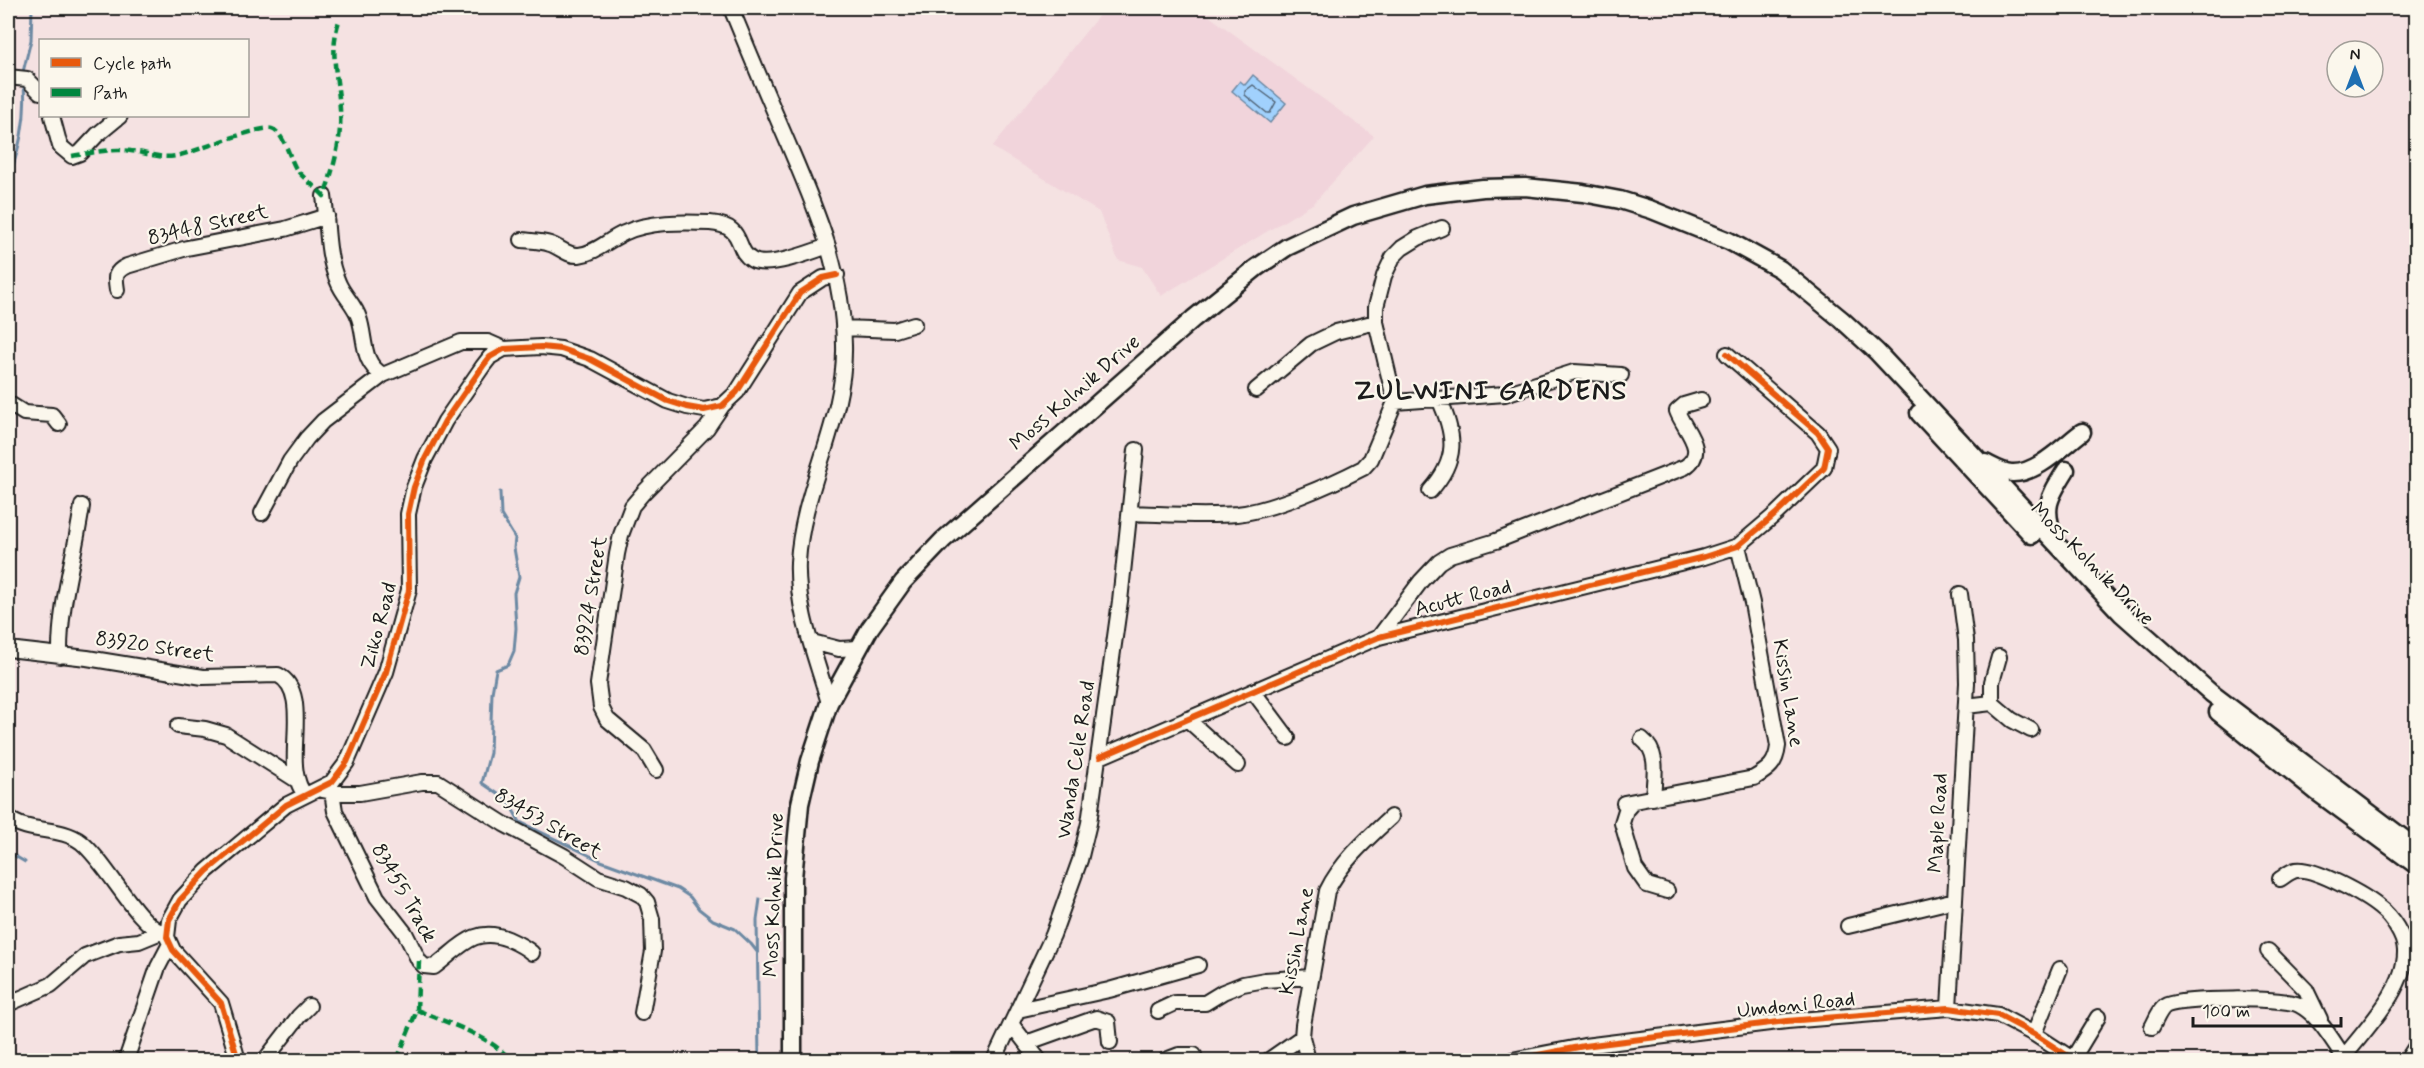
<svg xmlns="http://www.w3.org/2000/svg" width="2424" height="1068" font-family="Mynerve,sans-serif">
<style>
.built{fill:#f1d4db}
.water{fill:#a1d1fd;stroke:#6c89a3;stroke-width:1.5}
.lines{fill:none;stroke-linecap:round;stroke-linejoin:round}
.shore{stroke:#516476;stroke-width:1.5}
.stream{stroke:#6c89a3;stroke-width:3}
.minor-casing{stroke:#1c1c1c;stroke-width:18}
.major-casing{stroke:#1c1c1c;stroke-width:21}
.minor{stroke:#fbf7ec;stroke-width:14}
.major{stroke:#fbf7ec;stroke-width:16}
.quiet{stroke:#00873e;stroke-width:4.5;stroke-dasharray:9 4.5;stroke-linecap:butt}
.cycleway-casing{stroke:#fbf7ec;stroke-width:10}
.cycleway{stroke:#e8590c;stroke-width:6}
.labels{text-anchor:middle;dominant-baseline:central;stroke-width:4.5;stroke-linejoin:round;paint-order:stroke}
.street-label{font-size:21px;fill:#1c1c1c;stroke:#fbf7ec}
.district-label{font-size:27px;font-weight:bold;letter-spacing:1.5px;fill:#1c1c1c;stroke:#fbf7ec}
</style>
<rect width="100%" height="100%" fill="#f5e2e2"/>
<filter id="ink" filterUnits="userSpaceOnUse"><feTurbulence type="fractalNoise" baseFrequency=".0167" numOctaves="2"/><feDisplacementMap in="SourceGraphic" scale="12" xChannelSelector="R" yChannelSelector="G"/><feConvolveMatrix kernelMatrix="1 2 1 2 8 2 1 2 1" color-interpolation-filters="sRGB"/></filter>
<g filter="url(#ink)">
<path class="built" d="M1105 8H1198L1374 136 1314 203 1161 296 1142 267 1118 260 1099 212 992 147Z"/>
<path class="water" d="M1253 75 1286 103 1270 123 1232 91 1240 81 1245 85Z"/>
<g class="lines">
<path class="shore" d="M1253 85 1276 102 1270 113H1267L1245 95V91Z"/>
<path class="stream" d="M23 72 31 40 32 8
M8 181C19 149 27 121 24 86
M8 355 9 359 8 361
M500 492 501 515 515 538 514 548 519 577 514 593 516 628 514 651 508 665 496 670 492 693 490 753 482 783 507 800 520 822 601 861 678 889 690 897 699 909 713 920 735 929 751 944 758 953
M8 852 25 862
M759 1060 757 920 760 899"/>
<defs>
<path id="minor" d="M731 8C749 52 768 97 787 141 816 209 843 269 844 345 846 420 802 488 798 562 796 610 816 657 829 703
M8 77 27 79 40 92
M52 116 60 146 72 156 80 153 97 135 120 116
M324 196C328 225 326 255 338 282 343 295 355 305 359 318 366 338 361 363 383 375
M522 240C531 241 541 241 550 244 560 247 567 256 579 255 596 253 608 240 624 233 649 221 683 222 710 223 747 226 733 249 752 260 767 269 812 252 828 246
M117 290C115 277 114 272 127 266L187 248 285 229 327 216
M843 328 895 330 914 324
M1256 390 1311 344 1336 332 1376 322
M1395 402 1505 394 1574 372 1621 375
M8 403 24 413 52 415 59 424
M1430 491C1458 460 1456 436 1439 399
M262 513 290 461 307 438 323 421 383 375 461 342H488L504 349
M1131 513C1166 514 1202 517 1237 514 1273 510 1330 485 1363 468L1371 459 1395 402 1376 322V307L1384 276 1393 257 1402 248 1418 238 1442 228
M1379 637 1421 581 1439 562 1450 555 1496 541 1685 467C1709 451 1684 430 1677 411L1684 405 1701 400
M812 642 839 649 859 648
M8 649 87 658 203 677 278 675C310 691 287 752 298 781 299 786 302 790 304 794
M60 656C59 605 75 556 82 506
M1253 691 1288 738
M1992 703 2012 720 2031 730
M1966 706 1992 703V682L1999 657
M1187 719 1238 765
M178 726 205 729 226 735 298 781
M1642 739C1660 753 1654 777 1653 798
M1100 757 1379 637 1704 557 1738 546 1777 513 1824 468 1828 448 1818 433 1727 354
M656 770 644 750 607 719 601 707 598 684 617 554 621 535 632 506 643 493 707 428 722 406
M318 789 339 793H360L422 782H438L504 824 564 856 598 878 626 887 641 895 647 902 652 919 653 951 642 1013
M332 792 335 811 377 897 405 933 419 961 424 966 434 967C459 949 473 925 508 939 517 943 524 946 532 953
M1633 802 1626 810 1622 823 1635 868 1647 885 1667 891
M1624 803 1754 778C1769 769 1776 764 1778 746L1752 603 1738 546
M8 818C29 834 60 826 81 842 106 862 137 923 161 932L167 929
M2280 879C2285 876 2290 871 2296 870 2314 867 2366 896 2380 908 2391 916 2405 937 2405 951 2406 989 2366 1028 2344 1057
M1848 926 1955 900
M2268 951 2306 990 2320 1019
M8 1004 51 985 85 956 119 943 139 941 161 932
M1949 1008 1967 683 1966 640 1960 594
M1018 1010 1109 990 1198 965
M1158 1011 1175 1003H1205L1223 992 1243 984 1265 980 1311 977
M1012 1025 1039 1060
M2152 1027C2156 1020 2160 1008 2167 1005 2184 998 2283 997 2299 1005 2320 1016 2333 1042 2346 1060
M2034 1034 2060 969
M1026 1043 1096 1018 1108 1022 1110 1042
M126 1060 158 967 170 944
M238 1060 221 1003 173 950 167 937 169 920 180 900 207 871 286 805 332 782 347 762 386 672 409 590 408 514 414 487 425 459 445 421 483 366 490 357 504 349 541 347 561 349 590 359 668 401 687 407 704 410 722 406 737 392 800 293 823 278 837 275
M265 1060 299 1016 309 1006
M994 1060 1053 935 1080 860 1089 823 1120 601 1136 450
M1166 1060 1179 1055H1194
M1269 1060 1302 1037
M1308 1060 1302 1037 1303 1025 1327 891C1341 862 1367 839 1391 817
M1512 1060 1584 1046 1787 1021 1949 1008 1998 1015 2034 1034 2074 1060
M2072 1060 2098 1017
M2407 1060 2416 1046"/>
<path id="major" d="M1919 413 2032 535
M1985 463C1993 467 2003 473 2012 473 2037 474 2063 446 2082 432
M2055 538C2041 508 2050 496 2066 470
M2218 712 2317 792 2416 865
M793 1060V878L800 804 810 761 829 703 870 628 903 582 943 540 1193 319 1256 268 1287 247 1353 216 1425 195 1483 188 1525 187 1583 193 1620 200 1652 210 1729 241 1780 269 1841 319 1877 352 2122 614 2211 693 2416 848"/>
</defs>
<use href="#minor" class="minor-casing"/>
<use href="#major" class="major-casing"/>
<use href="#minor" class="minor"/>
<use href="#major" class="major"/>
<path class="quiet" d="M177 8 181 12H196L204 8
M72 156C91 153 111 148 131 151 148 153 162 160 180 155 197 151 260 125 272 129 283 132 290 158 295 167 300 176 316 187 324 196 334 167 342 139 340 109 338 78 329 51 339 21
M417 1010C444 1022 492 1036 510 1060
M397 1060 417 1010 419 961"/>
<defs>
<path id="cycleway" d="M1100 757 1379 637 1704 557 1738 546 1777 513 1824 468 1828 448 1818 433 1727 354
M238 1060 221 1003 173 950 167 937 169 920 180 900 207 871 286 805 332 782 347 762 386 672 409 590 408 514 414 487 425 459 445 421 483 366 490 357 504 349 541 347 561 349 590 359 668 401 687 407 704 410 722 406 737 392 800 293 823 278 837 275
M1512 1060 1584 1046 1787 1021 1949 1008 1998 1015 2034 1034 2074 1060"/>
</defs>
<use href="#cycleway" class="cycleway-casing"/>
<use href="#cycleway" class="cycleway"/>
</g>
</g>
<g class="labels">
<g class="street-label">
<text transform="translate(208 225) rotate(-13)">83448 Street</text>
<text transform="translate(1075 393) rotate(-41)">Moss Kolnik Drive</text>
<text transform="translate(2092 564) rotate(45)">Moss Kolnik Drive</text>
<text transform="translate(591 596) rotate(-81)">83924 Street</text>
<text transform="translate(1463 598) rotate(-14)">Acutt Road</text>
<text transform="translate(379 626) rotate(-75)">Ziko Road</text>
<text transform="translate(155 647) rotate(8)">83920 Street</text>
<text transform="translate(1788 693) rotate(81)">Kissin Lane</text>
<text transform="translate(1076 760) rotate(-81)">Wanda Cele Road</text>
<text transform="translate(1938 823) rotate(-87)">Maple Road</text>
<text transform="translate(548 824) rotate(30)">83453 Street</text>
<text transform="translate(404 893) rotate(60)">83455 Track</text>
<text transform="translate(774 895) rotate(-88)">Moss Kolnik Drive</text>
<text transform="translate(1297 941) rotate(-79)">Kissin Lane</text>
<text transform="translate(1796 1005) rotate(-6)">Umdoni Road</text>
</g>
<g class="district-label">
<text x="1491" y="391">ZULWINI GARDENS</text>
</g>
</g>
<rect width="2424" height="1068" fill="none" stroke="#fbf7ec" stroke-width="30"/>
<rect x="15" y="15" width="2394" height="1038" fill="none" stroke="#1c1c1c" stroke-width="2" filter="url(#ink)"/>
<rect x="39" y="39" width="210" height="78" fill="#fbf7ec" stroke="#a29f99" stroke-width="1.5"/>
<rect x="51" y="58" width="30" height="9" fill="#e8590c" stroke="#a29f99" stroke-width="1.5"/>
<text x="93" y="69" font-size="18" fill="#1c1c1c">Cycle path</text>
<rect x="51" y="88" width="30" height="9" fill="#00873e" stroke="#a29f99" stroke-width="1.5"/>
<text x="93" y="99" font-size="18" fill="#1c1c1c">Path</text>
<g transform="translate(2355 69)"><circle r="28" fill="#fbf7ec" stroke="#a29f99" stroke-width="1.5"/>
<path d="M0-4.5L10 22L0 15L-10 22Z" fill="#1f6fb2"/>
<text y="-9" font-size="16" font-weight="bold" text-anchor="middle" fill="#1c1c1c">N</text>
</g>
<path d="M2193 1017v9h148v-9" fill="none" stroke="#1c1c1c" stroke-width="3"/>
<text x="2202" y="1017" font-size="18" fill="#1c1c1c" stroke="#fbf7ec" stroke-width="4.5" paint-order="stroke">100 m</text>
</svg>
